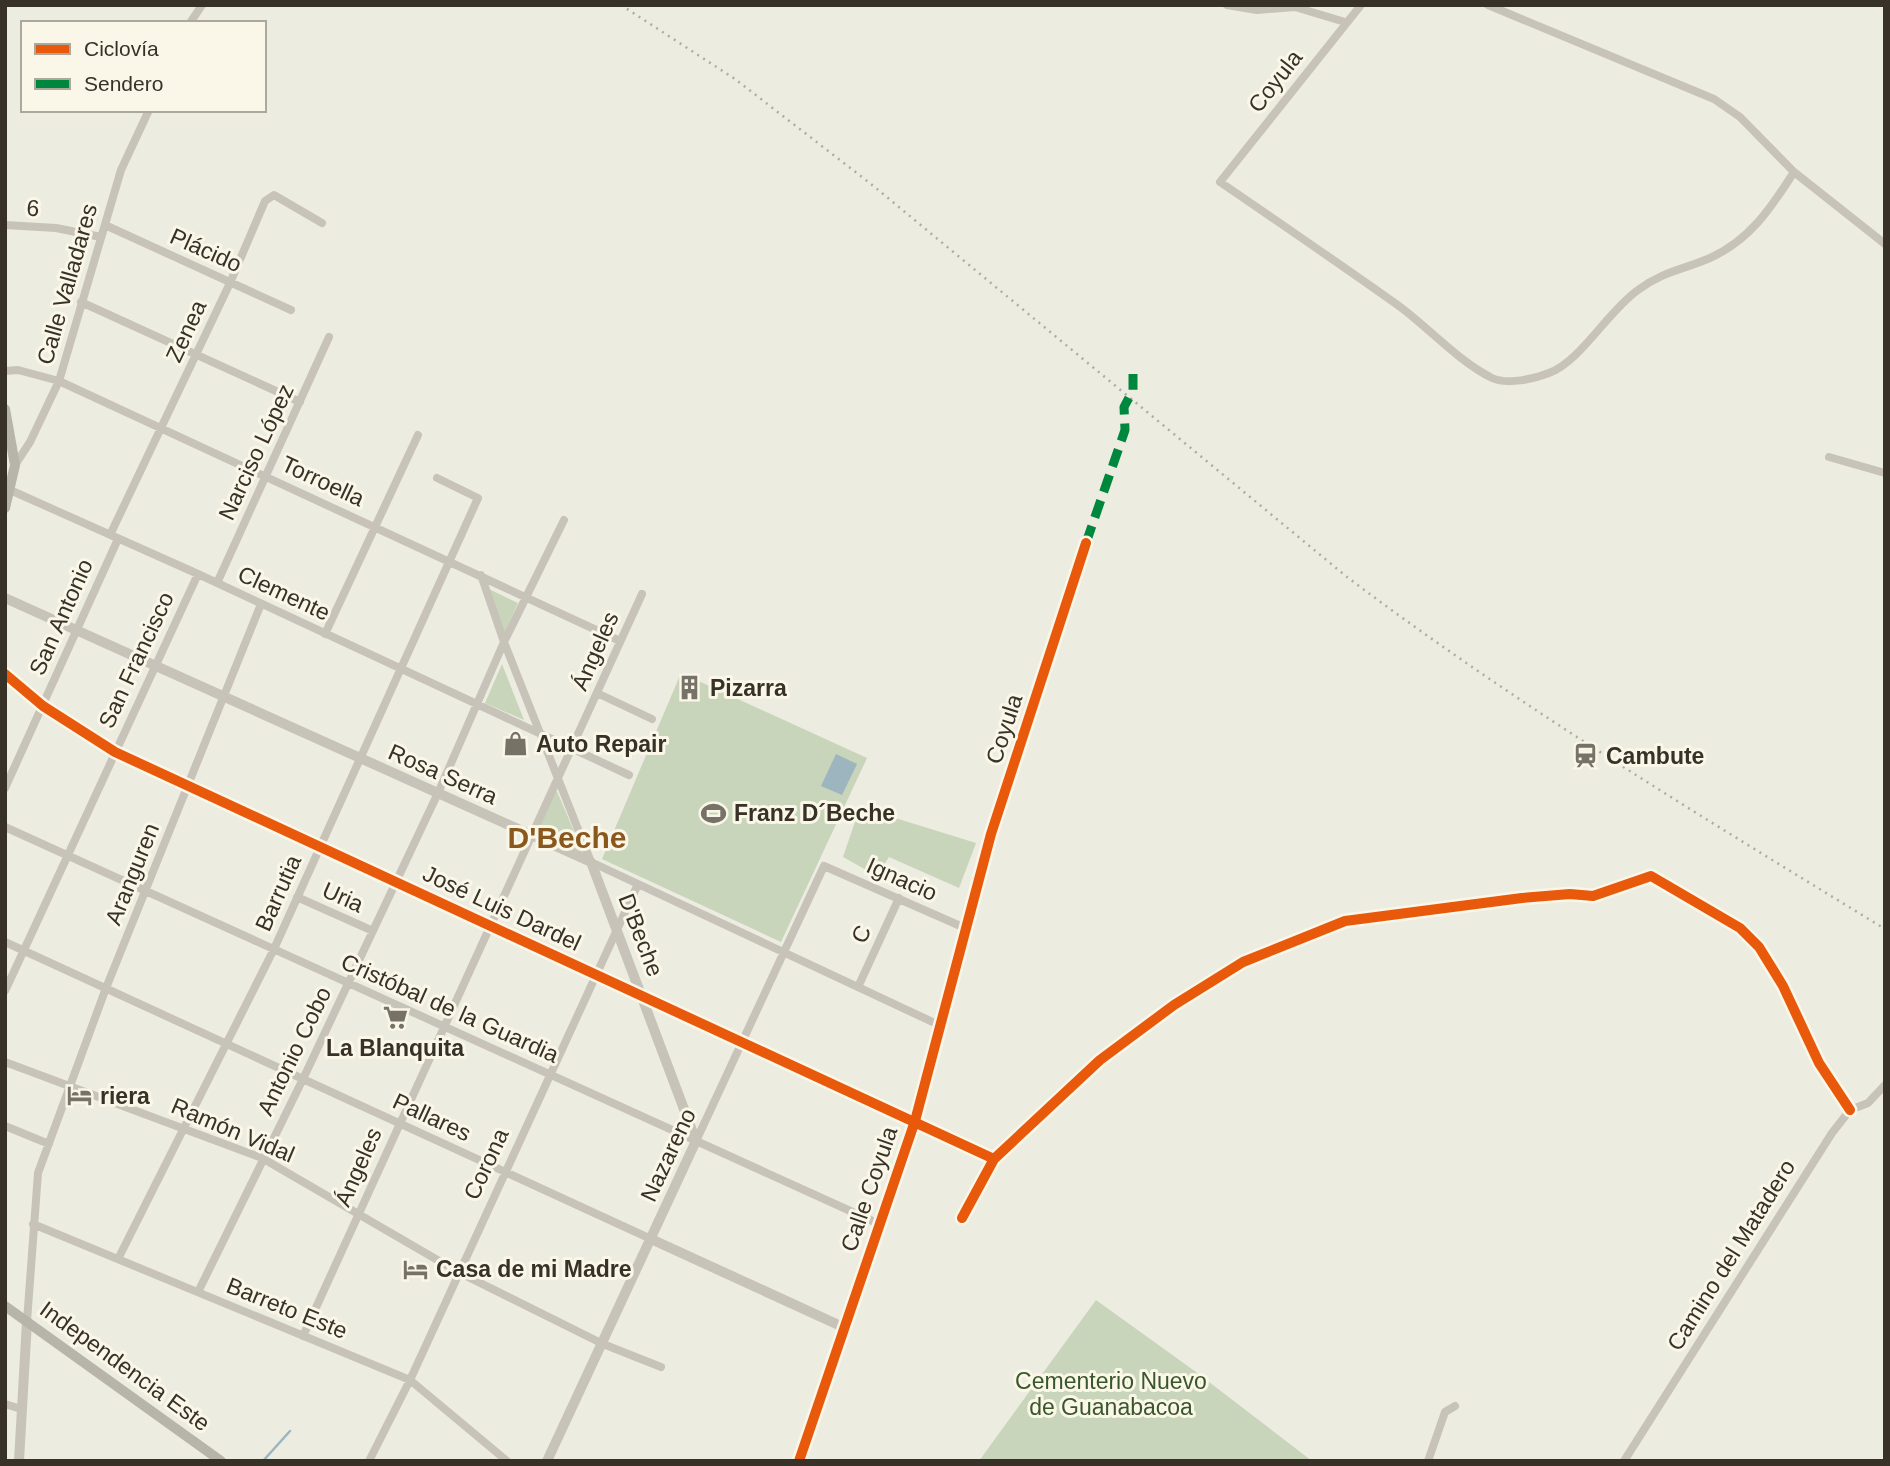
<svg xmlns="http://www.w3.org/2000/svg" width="1890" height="1466" font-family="Helvetica,sans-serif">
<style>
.green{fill:#c8d5ba}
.water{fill:#9cb5bf}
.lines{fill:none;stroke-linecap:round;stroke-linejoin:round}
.stream{stroke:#9cb5bf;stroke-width:2.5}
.minor{stroke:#c7c3b9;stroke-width:8}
.tertiary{stroke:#c7c3b9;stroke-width:10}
.secondary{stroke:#b7b4aa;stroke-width:10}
.rail{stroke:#aeaca3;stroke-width:2.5;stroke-dasharray:2 5;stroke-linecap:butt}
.quiet{stroke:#00873e;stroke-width:9;stroke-dasharray:18 9;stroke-linecap:butt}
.cycleway-casing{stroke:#faf7e8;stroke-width:15}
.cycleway{stroke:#e8590c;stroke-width:10}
.labels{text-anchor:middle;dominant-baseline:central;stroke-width:6;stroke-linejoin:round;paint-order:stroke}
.street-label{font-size:23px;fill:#373127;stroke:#faf7e8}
.poi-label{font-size:23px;font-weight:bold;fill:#373127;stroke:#faf7e8;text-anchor:start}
.park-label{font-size:23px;fill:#39572a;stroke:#faf7e8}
.district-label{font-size:30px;font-weight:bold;fill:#8a581d;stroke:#faf7e8}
</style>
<rect width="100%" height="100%" fill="#edece1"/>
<path class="green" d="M487 588 518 603 504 634Z
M502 664 524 720 485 703Z
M681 673 867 758 781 942 602 859Z
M556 789 585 857 536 834Z
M860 807 976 843 959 888 889 857 877 876 843 857Z
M1096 1300 1196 1372 1312 1461H979Z"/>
<path class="water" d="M836 754 857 764 842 795 821 786Z"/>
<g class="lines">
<path class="stream" d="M263 1461 290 1431"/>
<path class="minor" d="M1227 5 1257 10 1295 7 1345 22
M1361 5 1220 182C1280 223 1340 264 1399 306 1430 329 1458 361 1492 378 1507 385 1534 379 1549 373 1581 361 1607 312 1638 290 1664 271 1682 270 1710 258 1750 240 1771 208 1794 172
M1488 5 1714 99 1740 117 1794 172 1885 244
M190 23 202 5
M5 225 56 228 101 237
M105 225 291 310
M81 302 300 402
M5 371 18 370 59 381 620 641
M1829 457 1885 473
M15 465 30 442 59 381 121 170 149 110
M10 490 198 574 629 775
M110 535 230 283 265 201 274 195 322 223
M481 575 504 642 591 862 939 1025
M217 583 329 337
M325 634 418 435
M5 674 43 706 115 752 994 1159
M597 693 652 719
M5 788 118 539
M5 827 879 1224
M297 897 373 931
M5 942 651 1239
M858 987 899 898
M5 991 198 574
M5 1062 262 1158 458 1272 603 1344 661 1367
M5 1126 49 1144
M696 1141 824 866 965 928
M962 1218 994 1159 1100 1060 1174 1005 1243 962 1345 921 1522 898 1570 894 1593 896 1651 876 1740 928 1759 947 1783 986 1819 1063 1850 1110
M33 1224 410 1380 507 1461
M118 1259 274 949 478 498 437 478
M198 1292 303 1079 438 793 504 642 564 520
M27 1321 38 1173 106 988 261 604
M843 1327 915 1121 991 834 1086 543
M303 1336 642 594
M5 1404 21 1409
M369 1461 410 1380 638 884
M1428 1461 1445 1412 1455 1406
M1624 1461 1832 1133 1850 1110 1868 1103 1885 1085"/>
<path class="tertiary" d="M5 598 591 862 696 1141 547 1461
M651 1239 843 1327 799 1461
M19 1461 27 1321"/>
<path class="secondary" d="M5 409 15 465 5 508
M5 1306 221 1461"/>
<path class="rail" d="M621 5 735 79 871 184 1347 577C1518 706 1702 817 1885 929"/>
<path class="quiet" d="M1086 543 1125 430 1124 407 1133 390V374"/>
<defs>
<path id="cycleway" d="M5 674 43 706 115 752 994 1159
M962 1218 994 1159 1100 1060 1174 1005 1243 962 1345 921 1522 898 1570 894 1593 896 1651 876 1740 928 1759 947 1783 986 1819 1063 1850 1110
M799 1461 915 1121 991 834 1086 543"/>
</defs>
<use href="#cycleway" class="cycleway-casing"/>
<use href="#cycleway" class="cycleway"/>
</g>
<defs>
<symbol id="building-bare" viewBox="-9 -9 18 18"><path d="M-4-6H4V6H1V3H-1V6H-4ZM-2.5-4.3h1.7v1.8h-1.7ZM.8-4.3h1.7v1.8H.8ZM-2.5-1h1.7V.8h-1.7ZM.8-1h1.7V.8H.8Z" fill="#777268" stroke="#faf7e8" stroke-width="2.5" paint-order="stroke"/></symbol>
<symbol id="shop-bare" viewBox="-9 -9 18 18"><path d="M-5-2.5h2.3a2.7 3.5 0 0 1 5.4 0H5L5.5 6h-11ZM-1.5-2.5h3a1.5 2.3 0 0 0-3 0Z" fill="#777268" stroke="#faf7e8" stroke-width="2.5" paint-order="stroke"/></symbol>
<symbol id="station-bare" viewBox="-9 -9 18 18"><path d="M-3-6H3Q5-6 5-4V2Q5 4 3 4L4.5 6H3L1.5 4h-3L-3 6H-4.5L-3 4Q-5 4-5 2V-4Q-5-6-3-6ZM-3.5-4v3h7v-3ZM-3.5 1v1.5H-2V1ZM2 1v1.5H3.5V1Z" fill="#777268" stroke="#faf7e8" stroke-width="2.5" paint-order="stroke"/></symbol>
<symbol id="stadium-bare" viewBox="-9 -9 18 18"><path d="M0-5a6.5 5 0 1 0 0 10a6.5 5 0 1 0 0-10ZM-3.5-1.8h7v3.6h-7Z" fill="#777268" stroke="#faf7e8" stroke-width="2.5" paint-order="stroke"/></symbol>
<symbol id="supermarket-bare" viewBox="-9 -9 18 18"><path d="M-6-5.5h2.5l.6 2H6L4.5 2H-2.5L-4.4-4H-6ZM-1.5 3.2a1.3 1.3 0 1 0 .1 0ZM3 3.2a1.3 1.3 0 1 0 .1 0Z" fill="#777268" stroke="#faf7e8" stroke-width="2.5" paint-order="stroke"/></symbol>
<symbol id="hotel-bare" viewBox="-9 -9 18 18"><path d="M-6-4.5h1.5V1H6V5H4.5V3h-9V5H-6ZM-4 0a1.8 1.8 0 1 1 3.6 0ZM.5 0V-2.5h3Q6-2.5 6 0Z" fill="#777268" stroke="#faf7e8" stroke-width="2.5" paint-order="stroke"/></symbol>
</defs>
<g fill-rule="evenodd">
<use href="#building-bare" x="672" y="670" width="35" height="35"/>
<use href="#shop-bare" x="498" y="726" width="35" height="35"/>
<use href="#station-bare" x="1568" y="738" width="35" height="35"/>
<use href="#stadium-bare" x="696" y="796" width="35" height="35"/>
<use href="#supermarket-bare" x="378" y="1000" width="35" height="35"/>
<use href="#hotel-bare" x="62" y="1078" width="35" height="35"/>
<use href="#hotel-bare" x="398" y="1252" width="35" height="35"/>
</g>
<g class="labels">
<g class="street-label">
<text transform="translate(1275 81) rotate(-52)">Coyula</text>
<text transform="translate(33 208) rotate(4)">6</text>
<text transform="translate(206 250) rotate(24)">Plácido</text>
<text transform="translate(67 284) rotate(-74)">Calle Valladares</text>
<text transform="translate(186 331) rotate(-65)">Zenea</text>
<text transform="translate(256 452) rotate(-65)">Narciso López</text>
<text transform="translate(323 481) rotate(25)">Torroella</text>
<text transform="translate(284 593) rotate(25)">Clemente</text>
<text transform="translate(61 617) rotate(-66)">San Antonio</text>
<text transform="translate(595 651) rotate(-66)">Ángeles</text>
<text transform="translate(136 660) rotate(-65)">San Francisco</text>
<text transform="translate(1004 729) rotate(-72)">Coyula</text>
<text transform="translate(443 774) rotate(24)">Rosa Serra</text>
<text transform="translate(132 874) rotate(-68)">Aranguren</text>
<text transform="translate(902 879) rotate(24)">Ignacio</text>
<text transform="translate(278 893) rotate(-66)">Barrutia</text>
<text transform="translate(343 897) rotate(24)">Uria</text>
<text transform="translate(502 908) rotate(25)">José Luis Dardel</text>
<text transform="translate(861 934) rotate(-65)">C</text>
<text transform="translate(641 935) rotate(69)">D'Beche</text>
<text transform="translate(450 1008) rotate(24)">Cristóbal de la Guardia</text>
<text transform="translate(294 1051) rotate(-64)">Antonio Cobo</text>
<text transform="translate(432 1117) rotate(25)">Pallares</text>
<text transform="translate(233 1130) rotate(23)">Ramón Vidal</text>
<text transform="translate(668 1155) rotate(-65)">Nazareno</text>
<text transform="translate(486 1164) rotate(-65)">Corona</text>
<text transform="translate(358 1167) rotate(-66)">Ángeles</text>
<text transform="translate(869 1189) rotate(-71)">Calle Coyula</text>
<text transform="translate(1731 1255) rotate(-58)">Camino del Matadero</text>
<text transform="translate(287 1308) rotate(22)">Barreto Este</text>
<text transform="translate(125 1366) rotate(36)">Independencia Este</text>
</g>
<g class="poi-label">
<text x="710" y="688">Pizarra</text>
<text x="536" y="744">Auto Repair</text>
<text x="1606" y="756">Cambute</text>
<text x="734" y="813">Franz D´Beche</text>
<text x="395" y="1048" text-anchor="middle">La Blanquita</text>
<text x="100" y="1096">riera</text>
<text x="436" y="1269">Casa de mi Madre</text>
</g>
<g class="park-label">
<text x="1111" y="1381">Cementerio Nuevo<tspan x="1111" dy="26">de Guanabacoa</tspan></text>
</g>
<g class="district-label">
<text x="567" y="837">D'Beche</text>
</g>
</g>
<rect width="1890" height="1466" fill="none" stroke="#373127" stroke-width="14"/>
<rect x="21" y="21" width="245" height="91" fill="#faf7e8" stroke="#aca89b" stroke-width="2"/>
<rect x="35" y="44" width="35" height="10" fill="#e8590c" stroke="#aca89b" stroke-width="2"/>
<text x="84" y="56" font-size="21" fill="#373127">Ciclovía</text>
<rect x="35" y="79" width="35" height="10" fill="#00873e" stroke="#aca89b" stroke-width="2"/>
<text x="84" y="91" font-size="21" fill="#373127">Sendero</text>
</svg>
